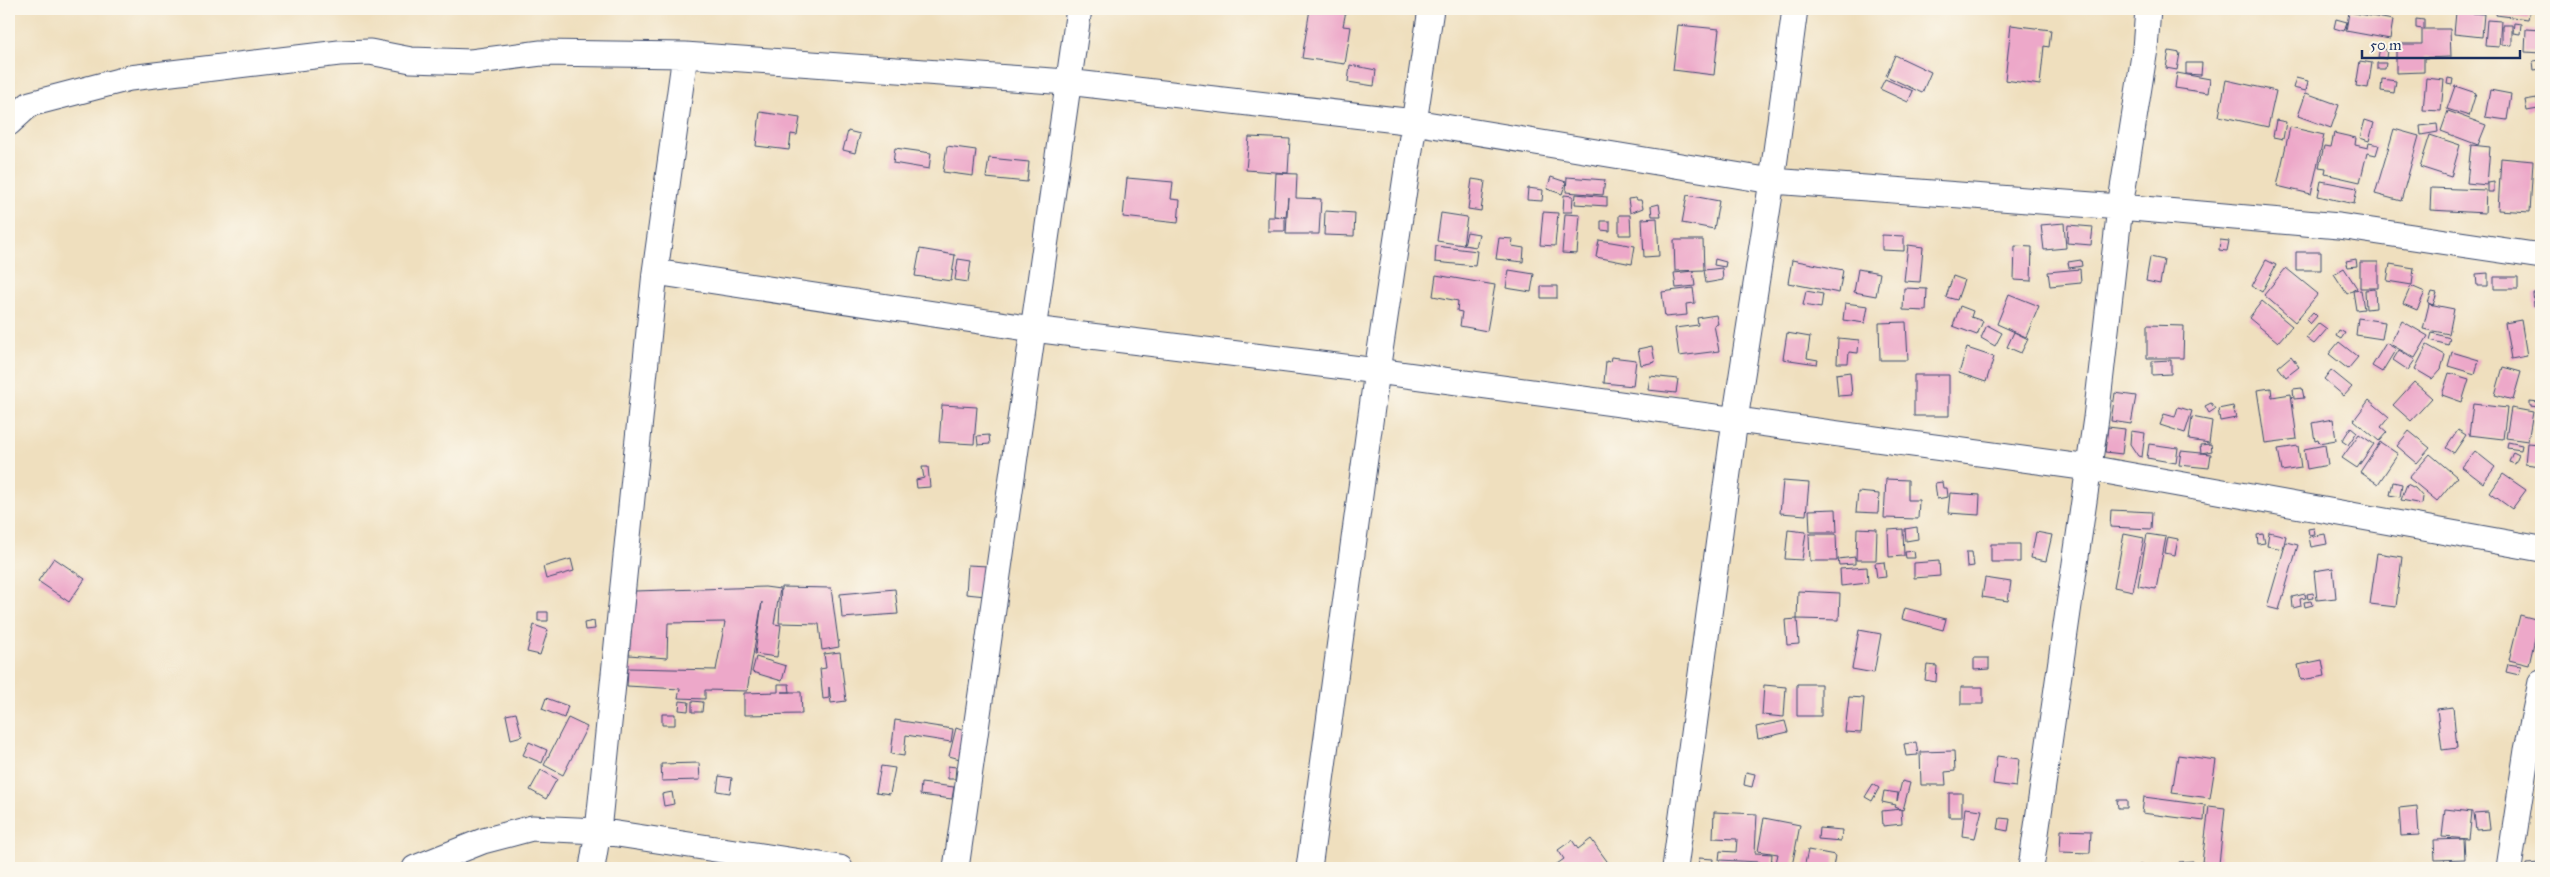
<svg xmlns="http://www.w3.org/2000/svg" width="2550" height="877" font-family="'IM FELL Great Primer',serif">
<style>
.building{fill:#eda8c9}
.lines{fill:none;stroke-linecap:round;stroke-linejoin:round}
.minor-casing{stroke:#3b496c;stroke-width:27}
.minor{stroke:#fff;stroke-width:25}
</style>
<rect width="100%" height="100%" fill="#fbf7ec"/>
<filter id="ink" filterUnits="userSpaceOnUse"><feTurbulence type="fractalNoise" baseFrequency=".02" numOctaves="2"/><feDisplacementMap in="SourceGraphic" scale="10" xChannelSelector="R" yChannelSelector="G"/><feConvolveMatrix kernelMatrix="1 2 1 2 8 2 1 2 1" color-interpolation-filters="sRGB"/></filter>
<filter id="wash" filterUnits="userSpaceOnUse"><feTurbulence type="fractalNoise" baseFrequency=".0096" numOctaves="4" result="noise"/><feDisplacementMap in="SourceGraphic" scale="20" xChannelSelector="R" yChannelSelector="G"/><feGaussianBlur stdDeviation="1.12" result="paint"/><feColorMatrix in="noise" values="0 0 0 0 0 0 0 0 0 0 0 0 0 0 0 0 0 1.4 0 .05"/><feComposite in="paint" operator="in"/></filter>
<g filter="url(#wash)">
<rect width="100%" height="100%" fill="#efdfbe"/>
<g id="blocks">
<path class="building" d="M955 9H976V10L955 13Z
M1310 9 1346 11 1343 26 1351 27 1345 64 1302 58Z
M2466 9H2491V12L2466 10Z
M2497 9H2530L2528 19 2496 15Z
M2349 12 2393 20 2390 39 2346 31Z
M2456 12 2484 14 2482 37 2454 34Z
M2336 19 2347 22 2344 31 2334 28Z
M2416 19 2424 20V29H2450L2451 57 2424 58V72L2396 73V44H2422V29L2416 28Z
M2487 20 2501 21 2499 47 2485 46Z
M2514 23 2521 24 2520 34 2513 33Z
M1678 25 1719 29 1714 75 1673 70Z
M2011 25 2051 30 2049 47 2044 46 2040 85 2005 80Z
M2502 25H2512V46L2502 45Z
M2526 29 2541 30V53L2525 52Z
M2380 48 2387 50 2386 59 2378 57Z
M2169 51 2180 53 2177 70 2166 68Z
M1895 55 1931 72 1922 93 1886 76Z
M2541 60V69L2534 70 2533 61Z
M2360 61 2372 63 2368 88 2356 86Z
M2186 63H2202L2201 75 2186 74Z
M2377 63H2386L2385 69H2377Z
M1350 65 1376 70 1374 86 1348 82Z
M2177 73 2210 79 2208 93 2175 88Z
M2296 78 2308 81 2306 91 2293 88Z
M2426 78 2444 80 2441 111 2423 110Z
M2448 78 2453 79 2452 85 2447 84Z
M1885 79 1913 91 1908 102 1880 89Z
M2382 79 2396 81 2394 93 2381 91Z
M2226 80 2276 91 2268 127 2219 116Z
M2455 86 2476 93 2469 116 2447 109Z
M2490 90 2511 94 2507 120 2485 117Z
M2306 93 2339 105 2331 128 2298 116Z
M2537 98 2538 109 2527 111 2525 100Z
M2448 111 2486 125 2478 145 2441 131Z
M760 112 800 118 797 135 791 134 789 150 756 146Z
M2276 120 2286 122 2283 139 2273 137Z
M2365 120 2374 123 2369 141 2360 138Z
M2437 124 2438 132 2421 135 2420 126Z
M2290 127 2324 135 2311 194 2277 186Z
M2394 129 2419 136 2401 201 2375 194Z
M848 131 860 134 855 153 843 150Z
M2334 133 2356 138 2355 145 2368 148 2369 143 2379 145 2376 155 2367 153 2360 182 2325 174 2326 168 2319 167 2324 146 2331 147Z
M2430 135 2460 145 2451 177 2420 167Z
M1249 137 1290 139 1288 173 1246 170Z
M2471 145 2490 147 2487 185 2467 183Z
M947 146 976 150 973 176 943 172Z
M895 148 931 153 929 169 893 163Z
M989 158 1029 162 1027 182 986 178Z
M2501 158 2533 161 2530 212 2498 210Z
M1276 173 1297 174 1296 198 1321 199 1319 234H1286L1288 197 1286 217 1274 216Z
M1551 177 1566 182 1562 194 1547 189Z
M1567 177 1605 180 1603 195 1566 192Z
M1127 178 1173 182 1171 199 1180 200 1178 223 1123 217Z
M1472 179 1485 181 1481 211 1468 209Z
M2321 181 2357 188 2354 204 2318 196Z
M2494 182V192H2488V183Z
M1528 188 1543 190 1542 201 1527 200Z
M2431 188 2486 190 2485 213 2430 210Z
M1576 194 1607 197V206L1575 204Z
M1564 195 1573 196 1572 212H1563Z
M1687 195 1719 201 1714 229 1682 223Z
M1636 198 1637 200H1641L1643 208 1630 213 1628 199Z
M1659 204 1661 216H1652L1651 206Z
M1325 211 1355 213 1354 236 1324 235Z
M1543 212 1558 213 1555 246 1540 245Z
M1441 213 1467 217 1463 245 1437 241Z
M1565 214 1580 215 1577 254 1562 253Z
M1619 215H1630L1631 235H1619Z
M1268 217H1285V231H1268Z
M1657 218 1659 256 1644 257 1642 219Z
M1601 221H1610V231L1601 230Z
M2064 223 2066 248 2044 250 2041 225Z
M2068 225 2093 227 2091 245 2067 243Z
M1467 232 1479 234 1476 247 1464 245Z
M1882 235 1904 236V251L1882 250Z
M1499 238 1513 239 1512 246 1524 248 1523 262 1496 259Z
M1599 240 1635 246 1632 264 1596 257Z
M1674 240H1703L1704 270 1675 271Z
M2220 240 2229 241 2227 251 2219 250Z
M1908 245 1923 247 1920 282 1904 281Z
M1436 246 1477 251 1475 266 1435 262Z
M2015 246 2032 247 2031 281 2014 280Z
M920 249 955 255 951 281 915 276Z
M2296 252H2321V270H2296Z
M2150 257 2164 260 2160 284 2146 281Z
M958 259 971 261 968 282 955 280Z
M1715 259 1726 262 1725 267 1714 265Z
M2356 259 2357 266 2348 267 2346 261Z
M1792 260 1843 270 1839 293 1788 283Z
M2081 260 2082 266 2069 268 2068 262Z
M2266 260 2276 265 2262 292 2252 286Z
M2360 262H2378V288H2360Z
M2390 264 2414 268 2412 285 2387 281Z
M1722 268 1723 280 1706 283 1704 270Z
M2286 268 2318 294 2295 322 2264 295Z
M2344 268 2357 288 2347 294 2334 274Z
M1858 269 1880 273 1876 296 1854 292Z
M2080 269 2081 283 2050 286 2048 272Z
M1509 270 1534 274 1531 292 1506 288Z
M1693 271 1695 286 1676 288 1674 273Z
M2488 273V286H2477L2476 274Z
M1436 275 1495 285 1487 331 1460 326 1462 312 1457 311 1458 301 1433 296Z
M1953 276 1964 280 1957 300 1946 297Z
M2494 277H2518V289H2494Z
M1541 286H1557V298H1541Z
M2411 286 2425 292 2417 310 2403 304Z
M1693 288 1695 303 1686 304 1687 315 1665 317 1662 292Z
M1904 288 1927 289 1926 311 1903 310Z
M2375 289 2376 308 2366 309 2365 290Z
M2361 290 2364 309 2356 310 2353 291Z
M1806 291 1823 294 1821 308 1803 305Z
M2432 292 2437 293 2433 305 2428 303Z
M2533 293H2541V307H2534Z
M2009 294 2039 306 2026 337 1997 324Z
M2262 301 2292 326 2278 342 2249 318Z
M1845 303 1868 306 1865 323 1843 320Z
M2429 304 2454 309 2449 334 2423 329Z
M1960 306 1973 311 1971 317 1983 321 1977 335 1953 326Z
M2313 312 2317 316 2310 324 2306 320Z
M1716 315 1718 324 1714 325 1719 351 1679 356 1675 328 1698 325 1697 318Z
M2358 318 2385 322 2382 339 2356 335Z
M2521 320 2527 356 2511 359 2505 323Z
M2402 321 2428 336 2415 358 2390 344Z
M1906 322 1908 360H1880L1879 323Z
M2319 323 2327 329 2314 344 2306 338Z
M1987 325 2002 333 1995 346 1981 338Z
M2147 325 2184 326 2183 358H2147Z
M2339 330 2345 333 2341 339 2336 336Z
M2014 332 2028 339 2021 353 2007 347Z
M1787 333 1810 337 1807 358 1818 360 1817 364 1783 359Z
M2432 333 2450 338 2448 345 2430 340Z
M1838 338 1859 340 1858 353 1849 352 1848 363H1837Z
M2339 342 2358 357 2348 369 2329 354Z
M2386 343 2396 349 2382 372 2372 366Z
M2427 345 2445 355 2441 369 2432 379 2415 369Z
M1652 346 1655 362 1641 365 1638 349Z
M1967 348 1994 357 1986 382 1959 373Z
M2399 350 2415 360 2408 370 2393 360Z
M2452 352 2479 360 2475 374 2448 366Z
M2291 356 2299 367 2286 377 2278 367Z
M1611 357 1636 360 1633 386 1604 383 1606 361 1610 362Z
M2171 360V374L2152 375V361Z
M2503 367 2521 372 2513 400 2495 395Z
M2331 370 2352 387 2344 396 2324 379Z
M1850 372 1852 395 1838 396 1836 374Z
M2449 373 2469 379 2462 402 2442 395Z
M1914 375H1949V416H1914Z
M1650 376 1678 379 1676 393 1648 390Z
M2414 382 2432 398 2411 421 2393 405Z
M2271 388 2272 397 2291 394 2297 439 2265 443 2257 390Z
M2302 388 2304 398 2294 399 2293 389Z
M2115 393 2136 396 2131 424 2111 421Z
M2369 400 2389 417 2381 427 2387 432 2379 441 2354 420Z
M2530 401 2539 402 2538 407 2530 406Z
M2211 403 2215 409 2209 413 2205 406Z
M2473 404 2507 408 2503 439 2469 435Z
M942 405 977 407 974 444 939 442Z
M2233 406 2236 418 2220 421 2218 409Z
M2178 407 2192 411 2185 433 2160 425 2164 414 2175 417Z
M2511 408 2533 412 2528 441 2506 438Z
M2192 417 2212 421 2209 443 2189 440Z
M2333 419 2336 440 2319 443 2318 440 2315 441 2312 423Z
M2108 427 2125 429 2122 454 2105 452Z
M2351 427 2357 432 2348 445 2342 441Z
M2458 430 2466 435 2454 453 2446 448Z
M2131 431 2145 433 2142 457 2138 456 2130 444Z
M2409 431 2430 448 2417 463 2397 446Z
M2359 434 2374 444 2357 468 2342 458Z
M989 435 990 444 978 445 977 436Z
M2380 442 2398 454 2378 484 2360 472Z
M2508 442 2522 445 2521 450 2507 448Z
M2527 443 2541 444V466L2525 464Z
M2149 444 2178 448 2176 463 2147 458Z
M2211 444 2212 451 2201 453 2200 445Z
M2325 445 2328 465 2307 469 2304 449Z
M2298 446 2301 468 2282 471 2278 449Z
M2181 451 2211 454 2209 468 2179 465Z
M2475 451 2495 467 2483 483 2462 467Z
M2513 452 2519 455 2515 464 2509 462Z
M2430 454 2457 477 2437 501 2409 478Z
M922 467H928L930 487 917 488 916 480 924 478Z
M2503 474 2526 490 2512 509 2490 493Z
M1886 479 1908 480V500H1919L1918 519 1884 518Z
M1783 481 1809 483 1806 515 1780 513Z
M1942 482 1943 488H1947L1948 497 1937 499 1935 483Z
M2393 482 2402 484 2400 497 2390 495Z
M2407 484 2415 488 2423 497 2422 504 2401 500Z
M1858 492 1879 494 1878 513 1856 512Z
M1950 493 1980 495 1979 515 1948 513Z
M1836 509 1837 532H1810L1809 510Z
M2111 510 2152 512 2151 529 2110 527Z
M1917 527 1918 539 1906 541 1905 529Z
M1857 528 1877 529 1876 560H1856Z
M2314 528 2315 534 2309 535 2308 529Z
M1903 529 1904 556 1889 557 1888 530Z
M1788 530 1806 532 1802 560 1785 559Z
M2036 532 2052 535 2046 561 2031 558Z
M2269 532 2286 536 2283 549 2267 546Z
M1809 534H1836L1837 561H1810Z
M2124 534 2144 538 2133 591 2114 587Z
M2147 534 2166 537 2156 589 2138 586Z
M2263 534 2265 543 2258 544 2257 535Z
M2325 534 2327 544 2311 547 2309 537Z
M2168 537 2178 539 2175 555 2165 553Z
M2286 542 2298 545 2279 610 2267 607Z
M1991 544H2020V562H1991Z
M1914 551 1915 558H1906L1905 552Z
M1966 552H1972L1974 566 1967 567Z
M2377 553 2402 557 2396 607 2370 604Z
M1855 557V564L1839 565 1838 559Z
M54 558 85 579 69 602 38 581Z
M571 559 574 571 546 579 543 567Z
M1939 561 1940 576 1914 578V563Z
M1884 562 1886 577 1877 578 1875 563Z
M968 565 988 566 986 596 966 594Z
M1867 567 1868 583 1841 586 1840 569Z
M2333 568 2336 598 2317 600 2314 571Z
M1985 578 2011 582 2008 601 1982 597Z
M765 587 780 589 774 624 781 625 777 657 755 654 762 602 747 691 705 690V699L678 698 680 689 627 686 628 668 716 670 725 622 668 623 667 658 629 655 635 591Z
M781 587 831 588 839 647 822 650 819 624 779 623Z
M895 589 898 614 842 618 840 594Z
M1798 591 1840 593 1839 620 1797 619Z
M2313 593 2314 598 2308 599 2307 594Z
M2305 594 2306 598 2300 599 2301 606 2293 608 2292 597Z
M2312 601 2313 605 2305 607 2304 602Z
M1905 608 1946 619 1943 630 1902 619Z
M538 612H548V621H538Z
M2520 615 2539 620 2529 665 2509 660Z
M1797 619 1799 644 1787 645 1785 620Z
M594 621 595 629 585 630 584 623Z
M534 625 548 630 540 655 527 652Z
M1859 630 1881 634 1874 673 1852 669Z
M840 652 846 701 831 703 829 687V698L823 699 820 669 826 668 824 654Z
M756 657 786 666 782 681 752 672Z
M1974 658H1989V669L1974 670Z
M2322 660 2325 676 2301 680 2298 665Z
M2508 664 2521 666 2519 675 2506 672Z
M1927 665 1937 666 1936 682 1925 680Z
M778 684H789L790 692H782H801L802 714 744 715V693L778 692Z
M1797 684H1821V716H1797Z
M1764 685 1786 687 1784 717 1762 715Z
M1961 687H1983V704H1961Z
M1849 697 1864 698 1861 733 1845 732Z
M546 698 568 706 564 718 542 709Z
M680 701 689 702 688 711 679 710Z
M692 701 703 702 702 712H692Z
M2453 707 2457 748 2442 750 2437 709Z
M516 713 522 736 511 739 506 715Z
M662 714H675V725H662Z
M568 718 587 727 563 775 544 765Z
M895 720 953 729 951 742 906 735 904 756 891 754Z
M1785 721 1788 732 1758 739 1756 727Z
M956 728 967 732 960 759 949 756Z
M529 742 547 750 542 763 523 755Z
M1916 742 1918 755 1906 756 1904 744Z
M1954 751 1955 771 1945 772 1946 785H1921L1920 752Z
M2178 755 2216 760 2210 798 2172 793Z
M1997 756 2019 759 2016 787 1993 784Z
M699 763 700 780 662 781 661 764Z
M881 766 895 768 890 794 876 792Z
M948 766 956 767 955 779H948Z
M541 770 557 779 546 799 530 790Z
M1746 772 1755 774 1752 787 1744 785Z
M719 776 732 778 730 793 717 791Z
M1902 781 1910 783 1903 810 1895 807 1896 805 1882 802 1884 791 1898 793 1897 801Z
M921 783 954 787 952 799 920 795Z
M1873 784 1879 788 1872 801 1865 797Z
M672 792 674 804 664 806 662 794Z
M1949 793H1962V817H1949Z
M2144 797 2205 805 2204 821 2142 813Z
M2117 800H2127V808H2118Z
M2209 806 2225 808 2219 864 2202 862Z
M2417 806 2419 835 2401 836 2399 808Z
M1965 808 1982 810 1975 838 1962 836Z
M1901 809 1902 824 1883 826 1882 811Z
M2445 809 2472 812 2469 839 2442 837Z
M1714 812 1757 814 1755 853 1772 854 1771 868H1760V862L1719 860 1720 851 1736 852 1737 839 1713 838Z
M2488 812 2490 829 2476 830 2474 813Z
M1764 818 1800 825 1792 866 1776 863 1778 854 1758 851Z
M2000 818 2010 819 2008 831 1998 829Z
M1819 828 1842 830 1841 841 1818 839Z
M2061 830 2091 831 2090 853 2060 852Z
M1591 839 1612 868H1556L1554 866 1564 859 1558 850 1572 840 1578 849Z
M2464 839 2465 859 2435 860 2434 840Z
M1808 850 1835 855 1833 868H1804Z
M1699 858 1713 859 1712 868H1698Z
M2193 861 2194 868H2179V862Z
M2541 863V868H2526V864Z
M2139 865 2154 867V868H2138Z
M1733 866 1756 867V868H1733Z"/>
</g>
</g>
<g filter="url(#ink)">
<use href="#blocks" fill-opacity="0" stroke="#3b496c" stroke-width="1"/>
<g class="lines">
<defs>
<path id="minor" d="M2148 9 2145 49 2120 207 2339 226 2541 256
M9 123 30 104 130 78 339 53 370 52 411 60 471 62 541 53 685 55
M655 272 1033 329 1377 371 2089 468 2541 549
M415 868 483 841 532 828 598 831 840 868
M592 868 598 831 655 272 685 55 1067 82 1414 122 1772 181 2120 207 2096 418 2031 868
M956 868 1079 9
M1309 868 1377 371 1431 9
M1675 868 1735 420 1772 181 1795 9
M2509 868 2527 750 2541 682"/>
</defs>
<use href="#minor" class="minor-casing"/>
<use href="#minor" class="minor"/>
</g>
</g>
<rect width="2550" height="877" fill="none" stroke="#fbf7ec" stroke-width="30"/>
<path d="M2362 50v8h158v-8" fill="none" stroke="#1b2f5e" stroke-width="2.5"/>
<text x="2370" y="50" font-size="15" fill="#1b2f5e" stroke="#fbf7ec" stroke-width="4" paint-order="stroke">50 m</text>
</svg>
